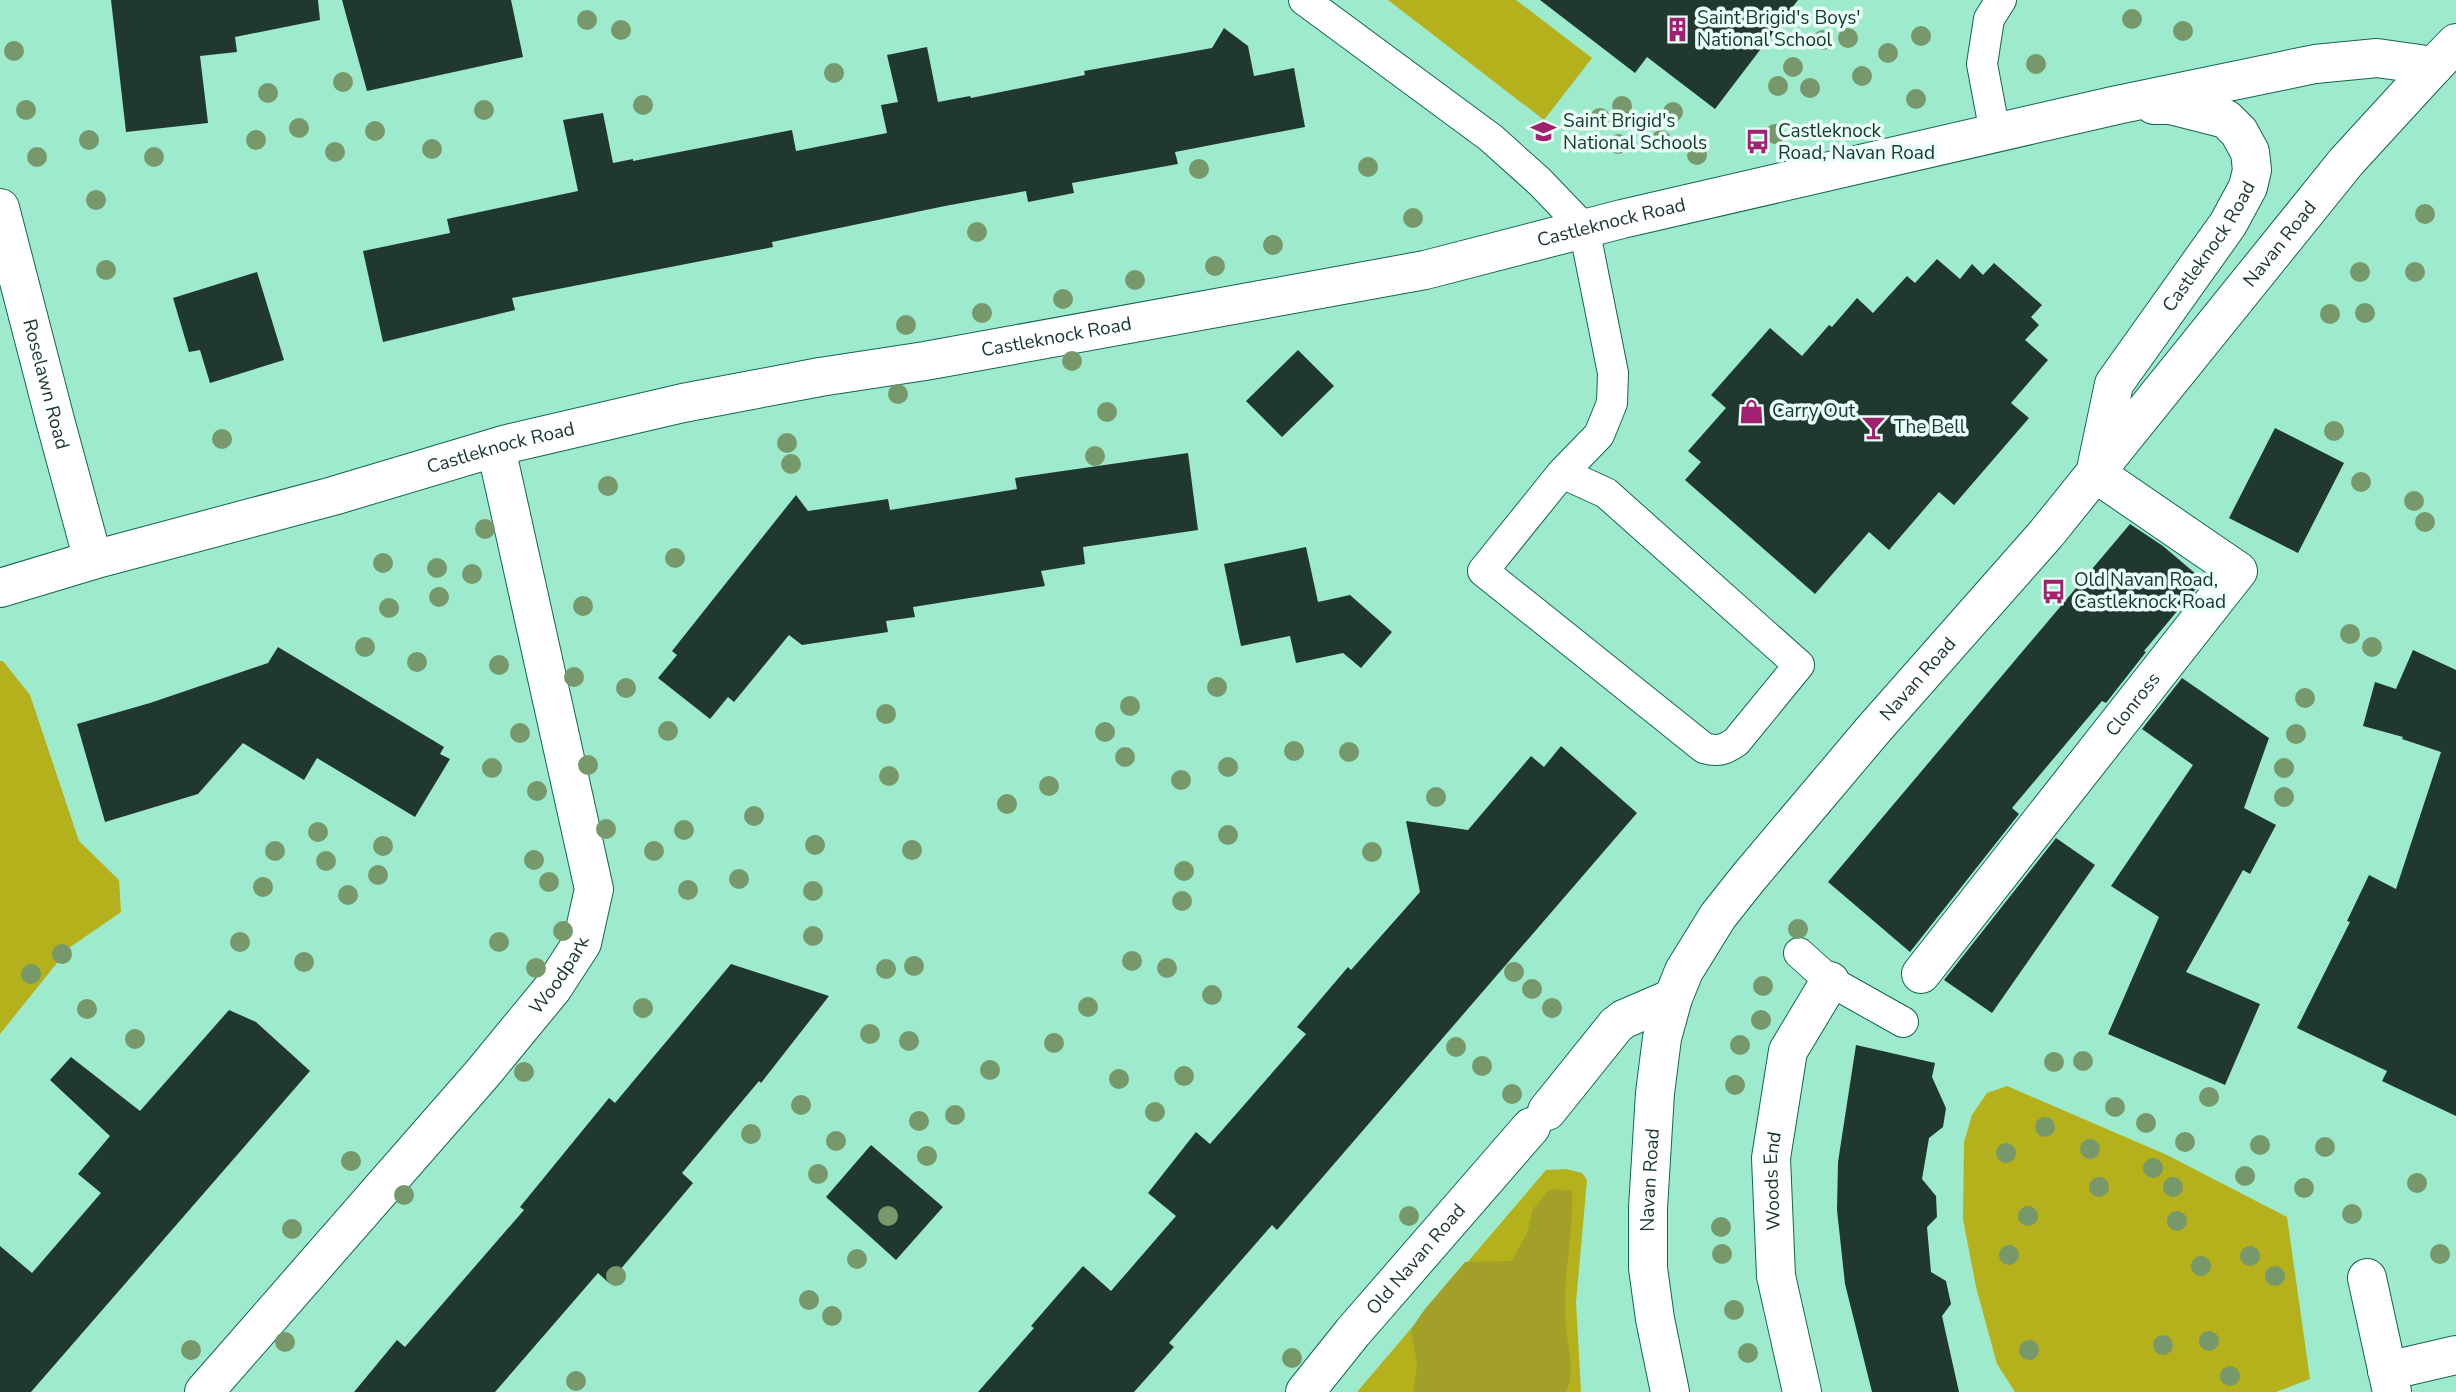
<svg xmlns="http://www.w3.org/2000/svg" width="2456" height="1392" font-family="'Nunito Sans',sans-serif">
<style>
.green{fill:#b5b11c}
.forest{fill:#a3a02a}
.building{fill:#213830}
.lines{fill:none;stroke-linecap:round;stroke-linejoin:round}
.service-casing{stroke:#13664e;stroke-width:32}
.minor-casing{stroke:#13664e;stroke-width:40}
.tertiary-casing{stroke:#13664e;stroke-width:40}
.secondary-casing{stroke:#13664e;stroke-width:40}
.service{stroke:#fff;stroke-width:30}
.minor{stroke:#fff;stroke-width:38}
.tertiary{stroke:#fff;stroke-width:38}
.secondary{stroke:#fff;stroke-width:38}
.tree{fill:#76986b}
.labels{text-anchor:middle;dominant-baseline:central;stroke-width:7;stroke-linejoin:round;paint-order:stroke}
.poi-label{font-size:19px;fill:#18382c;stroke:#e9fef5;text-anchor:start}
.street-label{font-size:19px;fill:#18382c;stroke:#e9fef5}
</style>
<rect width="100%" height="100%" fill="#9eeacd"/>
<path class="green" d="M1388 0H1516L1592 58 1544 120Z
M0 661H3L30 695 79 841 119 880 121 912 69 948 0 1034Z
M2007 1086 2167 1155 2287 1217 2310 1379 2276 1392H2015L1997 1364 1976 1287 1963 1219 1964 1142 1972 1115 1987 1093Z
M1566 1169 1582 1173 1587 1180 1576 1302 1581 1392H1357L1534 1184 1546 1170Z"/>
<path class="forest" d="M1550 1189 1572 1191C1574 1237 1561 1282 1566 1328 1568 1349 1576 1374 1566 1392H1413L1417 1365 1411 1329 1425 1309 1465 1262 1512 1261 1527 1233 1533 1209Z"/>
<path class="building" d="M111 0H318L320 20 235 37 237 52 200 56 208 123 126 132Z
M342 0H511L523 57 367 91Z
M1540 0H1798L1715 109 1647 57 1635 73Z
M1224 28 1248 46 1254 76 1294 68 1305 127 1175 152 1178 164 1072 183 1074 193 1028 202 1026 191 945 206 772 242 773 247 512 298 515 310 383 342 363 251 450 233 447 219 578 191 563 120 603 113 613 163 633 159V161L792 130 796 151 887 133 881 105 898 102 887 55 927 47 938 102 970 96 971 98 1085 75 1084 71 1212 48Z
M1937 259 1960 279 1972 264 1983 275 1994 263 2042 305 2031 317 2039 325 2025 340 2048 360 2011 403 2029 418 1954 505 1939 492 1889 550 1869 532 1815 594 1685 480 1701 462 1688 451 1726 408 1711 395 1770 328 1802 356 1829 325 1832 327 1857 298 1873 313 1907 276 1915 283Z
M257 272 284 360 210 383 200 350 189 352 173 298Z
M1298 350 1334 386 1282 437 1246 401Z
M2275 428 2344 463 2298 553 2229 518Z
M1188 453 1198 530 1083 547 1085 564 1041 571 1045 586 913 607 915 617 886 621 888 632 802 645 789 635 734 702 728 697 710 719 658 678 677 655 672 651 796 495 808 511 888 499 890 510 1017 489 1015 478Z
M2130 524 2163 546 2203 580 2144 651 2146 652 2106 703 2102 701 2012 808 2019 814 1910 952 1828 882Z
M1306 547 1318 602 1350 595 1392 632 1361 668 1343 653 1296 663 1290 636 1241 646 1224 564Z
M278 647 444 747 440 754 450 759 415 817 317 758 304 780 243 743 198 794 105 822 77 724 150 703 268 663Z
M2413 650 2456 670V1116L2382 1081 2387 1071 2297 1028 2350 922 2347 921 2369 875 2396 889 2441 752 2402 739 2403 737 2363 726 2375 682 2396 689Z
M2182 678 2269 738 2244 808 2276 825 2250 874 2243 870 2186 972 2260 1004 2225 1085 2108 1034 2159 917 2111 886 2193 765 2142 729Z
M1561 746 1637 813 1277 1230 1272 1225 1169 1343 1174 1347 1134 1392H978L1034 1328 1031 1326 1083 1266 1111 1291 1176 1216 1148 1193 1196 1132 1210 1144 1306 1034 1297 1027 1348 967 1351 970 1420 892 1406 821 1468 830 1531 756 1544 767Z
M2056 838 2095 865 1992 1013 1944 980Z
M731 964 829 996 761 1083 759 1081 682 1173 693 1183 609 1283 598 1273 495 1392H354L397 1340 405 1347 524 1210 520 1207 609 1098 615 1103Z
M229 1010 256 1022 310 1071 31 1392H0V1246L32 1273 101 1193 78 1174 110 1136 50 1080 71 1057 140 1111Z
M1856 1045 1935 1063 1932 1077 1946 1108 1943 1127 1929 1138 1922 1179 1936 1196 1937 1217 1927 1227 1931 1272 1946 1281 1951 1304 1942 1316 1959 1392H1872L1845 1284 1837 1210 1838 1162Z
M871 1145 943 1207 896 1260 826 1197Z"/>
<g class="lines">
<defs>
<path id="service" d="M1304 0 1491 138 1540 182 1584 228 1613 373 1612 403 1599 435 1562 473 1483 571 1704 748C1718 752 1724 750 1736 742L1799 665 1606 493 1562 473
M1995 133 1982 64 1989 19 2001 0
M1799 953 1830 981 1903 1022"/>
<g id="minor">
<path id="s1" d="M0 208 55 420 93 560"/>
<path id="s2" d="M1921 974 2238 571 2095 473"/>
<path d="M1547 1111 1616 1025 1624 1019 1673 998"/>
<path d="M2367 1278 2392 1392"/>
<path d="M2387 1371 2456 1355"/>
<path id="s3" d="M204 1392 482 1074 552 989 582 943 594 889 496 448"/>
<path id="s4" d="M1305 1392 1353 1332 1531 1127"/>
<path id="s5" d="M1802 1392 1776 1276 1771 1158 1788 1051 1830 981"/>
</g>
<path id="tertiary" d="M2434 66 2456 43"/>
<g id="secondary">
<path id="s6" d="M2097 465 2114 384 2228 224 2248 187 2252 170 2250 152 2239 132 2226 119 2171 105H2154"/>
<path id="s7" d="M0 588 93 560 333 496 507 444 683 403 820 377 925 361 1425 270 1622 219 2117 105 2315 64 2377 58 2434 66"/>
<path id="s8" d="M1670 1392 1655 1319 1648 1268V1208L1655 1093 1662 1038 1673 998 1684 971 1718 916 1749 877 1873 730 2046 534 2346 162 2434 66"/>
</g>
</defs>
<use href="#service" class="service-casing"/>
<use href="#minor" class="minor-casing"/>
<use href="#tertiary" class="tertiary-casing"/>
<use href="#secondary" class="secondary-casing"/>
<use href="#service" class="service"/>
<use href="#minor" class="minor"/>
<use href="#tertiary" class="tertiary"/>
<use href="#secondary" class="secondary"/>
</g>
<g class="tree">
<circle cx="2132" cy="19" r="10"/>
<circle cx="587" cy="20" r="10"/>
<circle cx="621" cy="30" r="10"/>
<circle cx="2183" cy="31" r="10"/>
<circle cx="1921" cy="36" r="10"/>
<circle cx="1848" cy="38" r="10"/>
<circle cx="1823" cy="40" r="10"/>
<circle cx="14" cy="51" r="10"/>
<circle cx="1888" cy="53" r="10"/>
<circle cx="2036" cy="64" r="10"/>
<circle cx="1793" cy="67" r="10"/>
<circle cx="834" cy="73" r="10"/>
<circle cx="1862" cy="76" r="10"/>
<circle cx="343" cy="82" r="10"/>
<circle cx="1778" cy="86" r="10"/>
<circle cx="1810" cy="88" r="10"/>
<circle cx="268" cy="93" r="10"/>
<circle cx="1916" cy="99" r="10"/>
<circle cx="643" cy="105" r="10"/>
<circle cx="1622" cy="106" r="10"/>
<circle cx="26" cy="110" r="10"/>
<circle cx="484" cy="110" r="10"/>
<circle cx="1673" cy="112" r="10"/>
<circle cx="1600" cy="118" r="10"/>
<circle cx="299" cy="128" r="10"/>
<circle cx="375" cy="131" r="10"/>
<circle cx="1775" cy="134" r="10"/>
<circle cx="89" cy="140" r="10"/>
<circle cx="256" cy="140" r="10"/>
<circle cx="1661" cy="140" r="10"/>
<circle cx="1618" cy="144" r="10"/>
<circle cx="432" cy="149" r="10"/>
<circle cx="335" cy="152" r="10"/>
<circle cx="1697" cy="155" r="10"/>
<circle cx="37" cy="157" r="10"/>
<circle cx="154" cy="157" r="10"/>
<circle cx="1368" cy="167" r="10"/>
<circle cx="1199" cy="169" r="10"/>
<circle cx="96" cy="200" r="10"/>
<circle cx="2425" cy="214" r="10"/>
<circle cx="1413" cy="218" r="10"/>
<circle cx="977" cy="232" r="10"/>
<circle cx="1273" cy="245" r="10"/>
<circle cx="1215" cy="266" r="10"/>
<circle cx="106" cy="270" r="10"/>
<circle cx="2360" cy="272" r="10"/>
<circle cx="2415" cy="272" r="10"/>
<circle cx="1135" cy="280" r="10"/>
<circle cx="1063" cy="299" r="10"/>
<circle cx="982" cy="313" r="10"/>
<circle cx="2365" cy="313" r="10"/>
<circle cx="2330" cy="314" r="10"/>
<circle cx="906" cy="325" r="10"/>
<circle cx="1072" cy="361" r="10"/>
<circle cx="898" cy="394" r="10"/>
<circle cx="1107" cy="412" r="10"/>
<circle cx="2334" cy="431" r="10"/>
<circle cx="222" cy="439" r="10"/>
<circle cx="787" cy="443" r="10"/>
<circle cx="1095" cy="456" r="10"/>
<circle cx="791" cy="464" r="10"/>
<circle cx="2361" cy="482" r="10"/>
<circle cx="608" cy="486" r="10"/>
<circle cx="2414" cy="501" r="10"/>
<circle cx="2425" cy="522" r="10"/>
<circle cx="485" cy="529" r="10"/>
<circle cx="675" cy="558" r="10"/>
<circle cx="383" cy="563" r="10"/>
<circle cx="437" cy="568" r="10"/>
<circle cx="472" cy="574" r="10"/>
<circle cx="439" cy="597" r="10"/>
<circle cx="583" cy="606" r="10"/>
<circle cx="389" cy="608" r="10"/>
<circle cx="2350" cy="634" r="10"/>
<circle cx="365" cy="647" r="10"/>
<circle cx="2372" cy="647" r="10"/>
<circle cx="417" cy="662" r="10"/>
<circle cx="499" cy="665" r="10"/>
<circle cx="574" cy="677" r="10"/>
<circle cx="1217" cy="687" r="10"/>
<circle cx="626" cy="688" r="10"/>
<circle cx="2305" cy="698" r="10"/>
<circle cx="1130" cy="706" r="10"/>
<circle cx="886" cy="714" r="10"/>
<circle cx="668" cy="731" r="10"/>
<circle cx="1105" cy="732" r="10"/>
<circle cx="520" cy="733" r="10"/>
<circle cx="2296" cy="734" r="10"/>
<circle cx="1294" cy="751" r="10"/>
<circle cx="1349" cy="752" r="10"/>
<circle cx="1125" cy="757" r="10"/>
<circle cx="588" cy="765" r="10"/>
<circle cx="1228" cy="767" r="10"/>
<circle cx="492" cy="768" r="10"/>
<circle cx="2284" cy="768" r="10"/>
<circle cx="889" cy="776" r="10"/>
<circle cx="1181" cy="780" r="10"/>
<circle cx="1049" cy="786" r="10"/>
<circle cx="537" cy="791" r="10"/>
<circle cx="1436" cy="797" r="10"/>
<circle cx="2284" cy="797" r="10"/>
<circle cx="1007" cy="804" r="10"/>
<circle cx="754" cy="816" r="10"/>
<circle cx="606" cy="829" r="10"/>
<circle cx="684" cy="830" r="10"/>
<circle cx="318" cy="832" r="10"/>
<circle cx="1228" cy="835" r="10"/>
<circle cx="815" cy="845" r="10"/>
<circle cx="383" cy="846" r="10"/>
<circle cx="912" cy="850" r="10"/>
<circle cx="275" cy="851" r="10"/>
<circle cx="654" cy="851" r="10"/>
<circle cx="1372" cy="852" r="10"/>
<circle cx="534" cy="860" r="10"/>
<circle cx="326" cy="861" r="10"/>
<circle cx="1184" cy="871" r="10"/>
<circle cx="378" cy="875" r="10"/>
<circle cx="739" cy="879" r="10"/>
<circle cx="549" cy="882" r="10"/>
<circle cx="263" cy="887" r="10"/>
<circle cx="688" cy="890" r="10"/>
<circle cx="813" cy="891" r="10"/>
<circle cx="348" cy="895" r="10"/>
<circle cx="1182" cy="901" r="10"/>
<circle cx="1798" cy="929" r="10"/>
<circle cx="563" cy="931" r="10"/>
<circle cx="813" cy="936" r="10"/>
<circle cx="240" cy="942" r="10"/>
<circle cx="499" cy="942" r="10"/>
<circle cx="62" cy="954" r="10"/>
<circle cx="1132" cy="961" r="10"/>
<circle cx="304" cy="962" r="10"/>
<circle cx="914" cy="966" r="10"/>
<circle cx="536" cy="968" r="10"/>
<circle cx="1167" cy="968" r="10"/>
<circle cx="886" cy="969" r="10"/>
<circle cx="1514" cy="972" r="10"/>
<circle cx="31" cy="974" r="10"/>
<circle cx="1763" cy="986" r="10"/>
<circle cx="1532" cy="989" r="10"/>
<circle cx="1212" cy="995" r="10"/>
<circle cx="1088" cy="1007" r="10"/>
<circle cx="643" cy="1008" r="10"/>
<circle cx="1552" cy="1008" r="10"/>
<circle cx="87" cy="1009" r="10"/>
<circle cx="1761" cy="1020" r="10"/>
<circle cx="870" cy="1034" r="10"/>
<circle cx="135" cy="1039" r="10"/>
<circle cx="909" cy="1041" r="10"/>
<circle cx="1054" cy="1043" r="10"/>
<circle cx="1740" cy="1045" r="10"/>
<circle cx="1456" cy="1047" r="10"/>
<circle cx="2083" cy="1061" r="10"/>
<circle cx="2054" cy="1062" r="10"/>
<circle cx="1482" cy="1066" r="10"/>
<circle cx="990" cy="1070" r="10"/>
<circle cx="524" cy="1072" r="10"/>
<circle cx="1184" cy="1076" r="10"/>
<circle cx="1119" cy="1079" r="10"/>
<circle cx="1735" cy="1085" r="10"/>
<circle cx="1512" cy="1094" r="10"/>
<circle cx="2209" cy="1097" r="10"/>
<circle cx="801" cy="1105" r="10"/>
<circle cx="2115" cy="1107" r="10"/>
<circle cx="1155" cy="1112" r="10"/>
<circle cx="955" cy="1115" r="10"/>
<circle cx="919" cy="1121" r="10"/>
<circle cx="2146" cy="1123" r="10"/>
<circle cx="2045" cy="1127" r="10"/>
<circle cx="751" cy="1134" r="10"/>
<circle cx="836" cy="1141" r="10"/>
<circle cx="2185" cy="1142" r="10"/>
<circle cx="2260" cy="1145" r="10"/>
<circle cx="2325" cy="1147" r="10"/>
<circle cx="2090" cy="1149" r="10"/>
<circle cx="2006" cy="1153" r="10"/>
<circle cx="927" cy="1156" r="10"/>
<circle cx="351" cy="1161" r="10"/>
<circle cx="2153" cy="1168" r="10"/>
<circle cx="818" cy="1174" r="10"/>
<circle cx="2245" cy="1176" r="10"/>
<circle cx="2417" cy="1183" r="10"/>
<circle cx="2099" cy="1187" r="10"/>
<circle cx="2173" cy="1187" r="10"/>
<circle cx="2304" cy="1188" r="10"/>
<circle cx="404" cy="1195" r="10"/>
<circle cx="2352" cy="1214" r="10"/>
<circle cx="888" cy="1216" r="10"/>
<circle cx="1409" cy="1216" r="10"/>
<circle cx="2028" cy="1216" r="10"/>
<circle cx="2177" cy="1221" r="10"/>
<circle cx="1721" cy="1227" r="10"/>
<circle cx="292" cy="1229" r="10"/>
<circle cx="1722" cy="1254" r="10"/>
<circle cx="2440" cy="1254" r="10"/>
<circle cx="2009" cy="1255" r="10"/>
<circle cx="2250" cy="1256" r="10"/>
<circle cx="857" cy="1259" r="10"/>
<circle cx="2201" cy="1266" r="10"/>
<circle cx="616" cy="1276" r="10"/>
<circle cx="2275" cy="1276" r="10"/>
<circle cx="809" cy="1300" r="10"/>
<circle cx="1734" cy="1310" r="10"/>
<circle cx="832" cy="1316" r="10"/>
<circle cx="2209" cy="1341" r="10"/>
<circle cx="285" cy="1342" r="10"/>
<circle cx="2163" cy="1345" r="10"/>
<circle cx="191" cy="1350" r="10"/>
<circle cx="2029" cy="1350" r="10"/>
<circle cx="1748" cy="1353" r="10"/>
<circle cx="1292" cy="1358" r="10"/>
<circle cx="2230" cy="1376" r="10"/>
<circle cx="576" cy="1381" r="10"/>
</g>
<defs>
<symbol id="building-bare" viewBox="-9 -9 18 18"><path d="M-4-6H4V6H1V3H-1V6H-4ZM-2.5-4.3h1.7v1.8h-1.7ZM.8-4.3h1.7v1.8H.8ZM-2.5-1h1.7V.8h-1.7ZM.8-1h1.7V.8H.8Z" fill="#a12070" stroke="#e9fef5" stroke-width="2.5" paint-order="stroke"/></symbol>
<symbol id="school-bare" viewBox="-9 -9 18 18"><path d="M0-5L7-2L0 1L-7-2ZM-4 1L0 2.5L4 1V4Q0 6-4 4Z" fill="#a12070" stroke="#e9fef5" stroke-width="2.5" paint-order="stroke"/></symbol>
<symbol id="bus-bare" viewBox="-9 -9 18 18"><path d="M-5-6H5V4H4V6H2V4H-2V6H-4V4H-5ZM-3.5-4V0h7V-4ZM-3.5 1.2v1.5H-2V1.2ZM2 1.2v1.5H3.5V1.2Z" fill="#a12070" stroke="#e9fef5" stroke-width="2.5" paint-order="stroke"/></symbol>
<symbol id="shop-bare" viewBox="-9 -9 18 18"><path d="M-5-2.5h2.3a2.7 3.5 0 0 1 5.4 0H5L5.5 6h-11ZM-1.5-2.5h3a1.5 2.3 0 0 0-3 0Z" fill="#a12070" stroke="#e9fef5" stroke-width="2.5" paint-order="stroke"/></symbol>
<symbol id="bar-bare" viewBox="-9 -9 18 18"><path d="M-6-5H6L.8 .8V4.5H3.5V6h-7V4.5H-.8V.8Z" fill="#a12070" stroke="#e9fef5" stroke-width="2.5" paint-order="stroke"/></symbol>
</defs>
<g fill-rule="evenodd">
<use href="#building-bare" x="1660" y="12" width="35" height="35"/>
<use href="#school-bare" x="1526" y="114" width="35" height="35"/>
<use href="#bus-bare" x="1740" y="124" width="35" height="35"/>
<use href="#shop-bare" x="1734" y="394" width="35" height="35"/>
<use href="#bar-bare" x="1856" y="410" width="35" height="35"/>
<use href="#bus-bare" x="2036" y="574" width="35" height="35"/>
</g>
<g class="labels">
<g class="poi-label">
<text x="1697" y="18">Saint Brigid's Boys'<tspan x="1697" dy="22">National School</tspan></text>
<text x="1563" y="121">Saint Brigid's<tspan x="1563" dy="22">National Schools</tspan></text>
<text x="1778" y="131">Castleknock<tspan x="1778" dy="22">Road, Navan Road</tspan></text>
<text x="1772" y="411">Carry Out</text>
<text x="1894" y="427">The Bell</text>
<text x="2074" y="580">Old Navan Road,<tspan x="2074" dy="22">Castleknock Road</tspan></text>
</g>
<g class="street-label">
<text stroke="none"><textPath href="#s7" startOffset="1654">Castleknock Road</textPath></text>
<text stroke="none"><textPath href="#s8" startOffset="1368">Navan Road</textPath></text>
<text stroke="none"><textPath href="#s6" startOffset="250">Castleknock Road</textPath></text>
<text stroke="none"><textPath href="#s7" startOffset="1087">Castleknock Road</textPath></text>
<text stroke="none"><textPath href="#s1" startOffset="182">Roselawn Road</textPath></text>
<text stroke="none"><textPath href="#s7" startOffset="520">Castleknock Road</textPath></text>
<text stroke="none"><textPath href="#s8" startOffset="802">Navan Road</textPath></text>
<text stroke="none"><textPath href="#s2" startOffset="343">Clonross</textPath></text>
<text stroke="none"><textPath href="#s3" startOffset="548">Woodpark</textPath></text>
<text stroke="none"><textPath href="#s8" startOffset="214">Navan Road</textPath></text>
<text stroke="none"><textPath href="#s5" startOffset="214">Woods End</textPath></text>
<text stroke="none"><textPath href="#s4" startOffset="173">Old Navan Road</textPath></text>
</g>
</g>
</svg>
